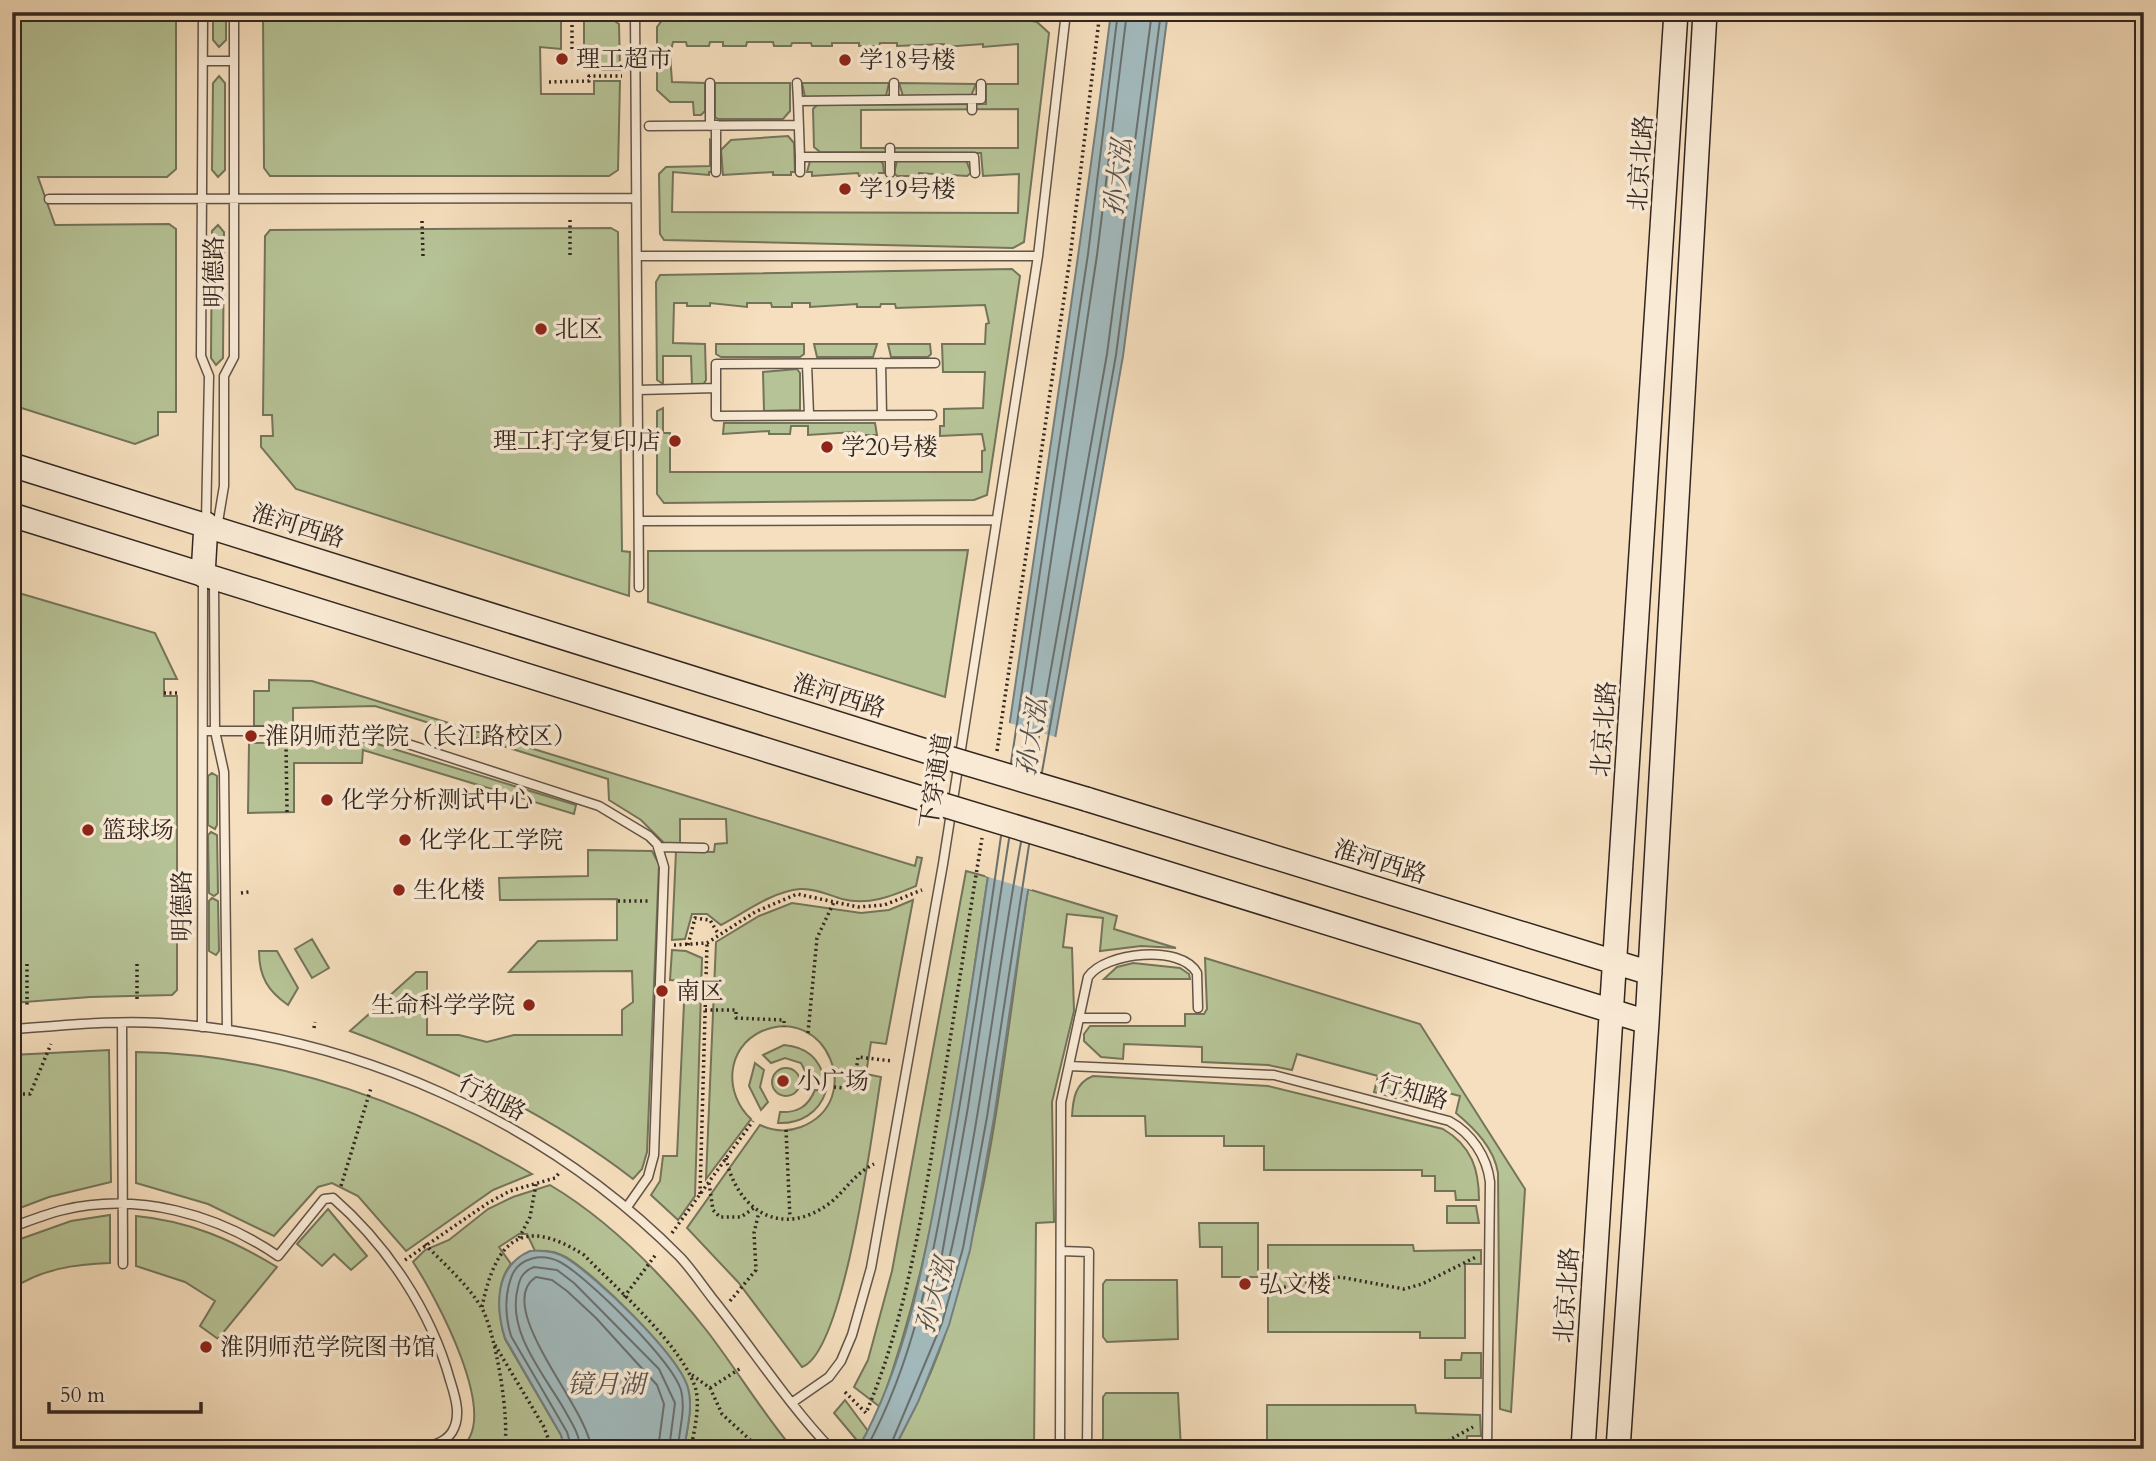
<svg xmlns="http://www.w3.org/2000/svg" width="2156" height="1461" font-family="Cardo,'Noto Serif SC',serif">
<style>
.green{fill:#b6c396;stroke:#74745b;stroke-width:2;fill-rule:evenodd}
.water{fill:#a2babd;stroke:#757f7e;stroke-width:2}
.pier{fill:#f6dfbe}
.lines{fill:none;stroke-linecap:round;stroke-linejoin:round}
.shore{stroke:#6a706e;stroke-width:2}
.lane-casing{stroke:#635448;stroke-width:11}
.secondary-casing{stroke:#322620;stroke-width:26}
.path{stroke:#322620;stroke-width:3.5;stroke-dasharray:2 3.5;stroke-linecap:butt}
.lane{stroke:#f9ead5;stroke-width:8}
.secondary{stroke:#f9ead5;stroke-width:23}
.secondary-bridge-casing{stroke:#322620;stroke-width:26;stroke-linecap:butt}
.secondary-bridge{stroke:#f9ead5;stroke-width:23}
.poi-dot{fill:#8f2418;stroke:#f9ead5;stroke-width:2.5}
.labels{text-anchor:middle;dominant-baseline:central;stroke-width:7;stroke-linejoin:round;paint-order:stroke}
.poi-label{font-size:24px;fill:#322620;stroke:#f9ead5;text-anchor:start}
.street-label{font-size:24px;fill:#322620;stroke:#f9ead5}
.water-label{font-size:26px;font-style:italic;fill:#54524f;stroke:#f9ead5}
</style>
<rect width="100%" height="100%" fill="#f6dfbe"/>
<filter id="stains"><feTurbulence type="fractalNoise" baseFrequency=".00286" numOctaves="4"/><feColorMatrix values="0 0 0 0 .2 0 0 0 0 .09 0 0 0 0 .02 0 0 0 .5 -.17"/></filter>
<radialGradient id="worn" r=".72"><stop offset=".6" stop-color="#630" stop-opacity="0"/><stop offset="1" stop-color="#630" stop-opacity=".3"/></radialGradient>
<path class="green" d="M12 12H176V169L167 177H38L55 225 169 224 176 229V412H158V435L135 444 12 405Z
M213 12H226V40L219 47 213 40Z
M263 12H520L521 18H561V49L540 47 541 94H594V81H620L618 170 609 176H270L264 168Z
M584 18H610L619 24 620 70H584Z
M663 19 1027 20 1037 22 1049 33 1024 242 1013 248 664 240 660 234 659 174 666 167 710 166V140L713 143 714 172H709V175L673 172 672 212 1018 213 1019 174 983 176 981 153 820 152 814 147 813 109 817 105 986 104V84H1018V44L983 47V44L944 47V44L897 46V43H880L879 46H859V43H832V46H812L811 43H792L791 46H774L773 42H747L746 46H723V42H710L709 46H687L686 42H673L670 54 672 82 705 83V111L701 115H694L693 102H670L657 90V27ZM1018 109V148H861V110Z
M219 76 225 83V170L218 177 212 170 213 83Z
M715 83H790V111L783 119H718L715 117Z
M802 83H889L886 96 805 97Z
M899 83 976 84 971 96H903Z
M788 136 794 143 795 172H791V175H773V172L723 175 721 150 731 140Z
M880 160 883 164 884 173H879V176H859L858 173 812 176V172H807L810 161Z
M966 160 971 173 967 176 919 173V176H897L894 173 897 161Z
M218 225 224 232 223 358 216 365 211 358 212 231Z
M611 228 618 232 622 551 630 552 629 596 296 489 261 447V436H273L272 415H263L265 236 270 230Z
M1012 269 1020 276 987 495 974 500 664 503 657 494V411L663 408V433H670V472H982V451L985 450 982 434 940 436V426H944V409L983 408 985 372H943L942 344H985L986 324 989 323 985 305 896 308 895 304H881L880 307H857V304L810 307V303H792V307H772L771 303H747V307L710 303V306H687V303H674L673 343 705 344 706 380 703 385 692 386 691 356H663V384L657 380 656 282 660 275Z
M716 344H804V354L800 357H721L716 354Z
M814 344H877L873 357H817Z
M888 344H930L931 354 928 357H891Z
M797 369 800 373V410L764 411 763 372Z
M724 423H875L877 435H854V432L808 435V426H791L790 434H769V431L723 434Z
M968 550 945 697 648 602V551Z
M12 591 155 633 177 679H164V696H177V990L172 995 90 997 12 1003Z
M269 680 312 681 915 866 917 857 922 858 916 886C892 896 869 906 842 899 829 895 814 888 800 889 771 892 746 912 721 925L707 914H692L685 939 672 940 676 851 714 852 715 844 727 843 726 819H680V844L664 843 641 820 609 800 608 779 375 706 293 708V726H254V691H269Z
M371 742 576 805 574 814 363 750 362 763H294V812L248 813 249 743Z
M212 773 217 776V825L215 829 208 825V776Z
M211 832 217 835 218 893 214 896 209 893 208 835Z
M588 850 652 851 659 864 647 1152 642 1169 633 1179C546 1112 452 1069 350 1031L416 972H427V1035H459L487 1042 514 1035H622V1010L633 1002 632 971 509 972 538 941 617 940V899L500 900 499 878 588 876Z
M966 871 988 877C960 1055 942 1237 880 1407L854 1387 868 1360 892 1271Z
M1028 889 1117 916 1114 929 1176 948 1141 946 1100 951 1103 918 1067 914 1063 947 1072 948 1074 1011 1052 1102 1054 1222 1036 1223 1034 1449H998V1444L920 1445 918 1449H894C915 1408 936 1366 949 1322 993 1182 1007 1033 1028 889Z
M212 898 218 901 219 951 216 955 209 951V901Z
M913 900 886 1044 871 1042 866 1074 881 1077C873 1125 845 1352 802 1367L738 1282 687 1228 760 1125C773 1131 788 1132 801 1127 867 1101 826 1004 762 1031 725 1048 724 1094 751 1119L706 1179 716 942 759 916 792 903 861 913 889 910Z
M312 939 329 968 312 978 295 949Z
M672 950 686 951 702 958 695 1196 678 1220 651 1195 660 1181 663 1156H677L685 981 670 980Z
M259 951H277L298 988 288 1005C268 991 259 977 259 951Z
M1205 958 1420 1024 1525 1189 1511 1412 1500 1409 1498 1173C1494 1148 1475 1129 1456 1113L1460 1096 1413 1084 1408 1101 1374 1092 1378 1076 1297 1054 1292 1070 1268 1065 1202 1062V1047L1124 1044 1123 1059 1101 1057 1084 1041V1034L1090 1026H1185V1014H1204L1207 1009Z
M1133 963 1180 968 1189 974 1190 979H1104L1117 967Z
M784 1045C807 1047 819 1058 825 1080L811 1083 801 1063 785 1058 771 1063 763 1055Z
M109 1050 111 1182 49 1197 12 1211V1055Z
M136 1052C277 1054 412 1103 532 1174L493 1190 406 1251 358 1196 332 1183 318 1187 274 1236 208 1204 136 1183Z
M755 1063 764 1070 760 1087 768 1102 761 1110 749 1086Z
M772 1082a14 14 0 1 1 28 0a14 14 0 1 1-28 0Z
M1093 1076 1268 1086 1443 1129C1472 1146 1479 1170 1479 1200H1456L1455 1191H1435V1176H1422V1170H1264V1146H1224V1136H1146L1145 1116H1072C1073 1099 1075 1083 1093 1076Z
M815 1090 826 1091C819 1113 800 1124 778 1123L780 1112C797 1113 808 1107 815 1090Z
M550 1185C612 1222 663 1275 707 1331 737 1370 762 1412 793 1449H684C687 1428 694 1406 687 1385 675 1353 596 1275 566 1257 557 1252 545 1250 535 1251L527 1234H519L499 1247 511 1264C495 1283 498 1316 505 1339L561 1435 565 1449H458C506 1423 433 1292 413 1262L425 1250 449 1240 488 1209 513 1197Z
M1447 1206H1476L1479 1223H1447Z
M328 1209 367 1256 351 1270 334 1254 322 1266 297 1244Z
M110 1215V1263C76 1264 41 1269 12 1289V1242L71 1221Z
M136 1216C190 1221 232 1240 277 1267L218 1339 200 1326 215 1301 185 1282 136 1266Z
M1199 1223H1258V1277H1222V1247H1200Z
M1268 1245H1413L1414 1251 1481 1250V1264H1465V1338H1420V1332H1268Z
M1106 1280H1177L1178 1339 1107 1342 1103 1337V1284Z
M1462 1353H1481V1378H1445V1360H1461Z
M1106 1393H1178L1181 1449H1103V1397Z
M845 1400 868 1431 860 1444 834 1413Z
M1415 1405 1416 1413 1480 1415 1481 1436H1467V1449H1267V1405Z"/>
<path class="water" d="M1111 12H1168L1123 356 1026 902 994 1118 970 1250 949 1325 918 1402 894 1449H858C910 1355 926 1251 945 1147 965 1034 982 920 998 806 1035 541 1078 277 1111 12Z
M530 1251C543 1250 555 1251 566 1258 597 1277 675 1352 687 1385 694 1406 687 1428 684 1449H565L561 1435 505 1338C495 1306 495 1266 530 1251Z"/>
<path class="pier" d="M1006 722 1059 738 1032 890 985 876Z"/>
<g class="lines">
<path class="shore" d="M1011 763 1088 254 1118 12
M1020 766 1097 255 1127 12
M1033 770 1107 354 1152 12
M1042 772 1116 355 1161 12
M1009 839 968 1107 938 1277 925 1324 928 1328 934 1319C977 1163 992 1002 1021 842
M572 1449 567 1432 511 1336C505 1316 504 1298 511 1278 518 1257 542 1253 560 1262 588 1277 672 1361 681 1390 686 1410 679 1429 678 1449
M580 1449C580 1434 571 1422 564 1409 543 1373 506 1331 518 1287 520 1277 524 1271 534 1267L557 1270 574 1283 659 1369 675 1403 669 1449
M591 1449C590 1410 491 1306 536 1277L552 1280 567 1291 596 1318 657 1385 664 1404 658 1449
M866 1449C916 1358 933 1256 951 1155 970 1049 986 943 1001 836
M889 1449 942 1323 963 1248 987 1117 1029 845"/>
<defs>
<path id="lane" d="M203 12 201 356 209 376 206 522
M635 12 639 587
M203 61H234
M710 83V126
M797 83 798 101
M894 83V100
M972 99V110
M716 125V172
M649 126 799 125
M800 157V172
M890 173V148
M975 173 974 157H800L798 101 981 99V84
M49 199 636 198
M637 256H1038
M881 363 882 415
M807 364 809 415
M638 390 716 388
M932 415 716 416V364L935 363
M639 521 996 520
M217 528 224 486V376L234 357V12
M214 582 215 731 224 772 227 1030
M204 731H368L599 806 649 836 657 844 664 867 654 1155 648 1177 627 1207
M658 847 704 848
M1079 1018H1126
M122 1023 123 1264
M202 1027 203 578
M12 1029C61 1026 111 1020 160 1023 353 1034 544 1120 680 1257 693 1271 704 1288 716 1303 754 1351 789 1405 831 1449
M1069 1066 1274 1075 1449 1121C1471 1133 1487 1156 1490 1182L1487 1449
M12 1227C29 1221 46 1214 63 1210 138 1192 217 1214 278 1256L324 1199 333 1198C387 1245 431 1311 450 1380 455 1396 462 1416 452 1432 445 1443 432 1445 420 1449
M1062 1251 1089 1252 1087 1449
M793 1402 829 1377 841 1361 852 1335 871 1268 943 864 1038 256 1066 12
M1060 1449 1061 1102 1088 977C1105 952 1181 944 1197 973L1198 1008"/>
<path id="secondary" d="M12 465 935 754
M12 515 927 800
M203 575 206 524
M1086 799 1650 973
M1079 846 1647 1022
M1583 1449 1676 12
M1618 1449 1647 1022 1705 12"/>
</defs>
<use href="#lane" class="lane-casing"/>
<use href="#secondary" class="secondary-casing"/>
<path class="path" d="M572 14V49
M549 82 589 81V76H622
M570 220V256
M422 221 423 256
M164 693H180
M286 744 287 812
M997 751 1070 258 1100 12
M241 893 249 892
M618 901H650
M674 945 707 943 755 912 797 894 858 907 884 905 922 890
M688 945 695 918 710 920 719 935
M27 964V1007
M137 964V1002
M705 1010H736V1018L784 1020V1027
M314 1028 315 1022
M808 1033 817 938 834 902
M834 1087 854 1089 858 1057 892 1061
M12 1094H30L51 1044
M786 1130 790 1218
M726 1158C737 1211 782 1239 830 1203 846 1190 854 1174 874 1164
M709 1183 713 1210 720 1217H741L754 1208
M341 1186 371 1088
M700 1194 707 943
M672 1233 753 1121
M519 1238 530 1217 536 1184
M425 1244C444 1264 465 1282 480 1305 495 1327 511 1423 504 1449
M405 1260 488 1203 510 1191 555 1178 560 1172
M1268 1282 1285 1287 1340 1277 1404 1289 1422 1284 1476 1257
M624 1297 657 1253
M730 1301 756 1270 754 1233 759 1212
M482 1307C495 1243 520 1214 584 1255 616 1288 684 1347 696 1390 700 1409 694 1430 691 1449
M495 1345 544 1427 552 1449
M692 1375 710 1388 722 1414 760 1449
M710 1388 741 1368
M845 1392 866 1413C906 1319 922 1216 938 1115 953 1023 967 930 982 838
M1298 1449 1329 1443 1354 1449
M1433 1449 1473 1427"/>
<use href="#lane" class="lane"/>
<use href="#secondary" class="secondary"/>
<defs>
<path id="secondary-bridge" d="M935 754 1086 799
M927 800 1079 846"/>
</defs>
<use href="#secondary-bridge" class="secondary-bridge-casing"/>
<use href="#secondary-bridge" class="secondary-bridge"/>
</g>
<g class="poi-dot">
<circle cx="562" cy="59" r="7"/>
<circle cx="845" cy="60" r="7"/>
<circle cx="845" cy="189" r="7"/>
<circle cx="541" cy="329" r="7"/>
<circle cx="675" cy="441" r="7"/>
<circle cx="827" cy="447" r="7"/>
<circle cx="251" cy="736" r="7"/>
<circle cx="327" cy="800" r="7"/>
<circle cx="88" cy="830" r="7"/>
<circle cx="405" cy="840" r="7"/>
<circle cx="399" cy="890" r="7"/>
<circle cx="662" cy="991" r="7"/>
<circle cx="529" cy="1005" r="7"/>
<circle cx="783" cy="1081" r="7"/>
<circle cx="1245" cy="1284" r="7"/>
<circle cx="206" cy="1347" r="7"/>
</g>
<g class="labels">
<g class="poi-label">
<text x="576" y="59">理工超市</text>
<text x="859" y="60">学18号楼</text>
<text x="859" y="189">学19号楼</text>
<text x="555" y="329">北区</text>
<text x="661" y="441" text-anchor="end">理工打字复印店</text>
<text x="841" y="447">学20号楼</text>
<text x="265" y="736">淮阴师范学院（长江路校区）</text>
<text x="341" y="800">化学分析测试中心</text>
<text x="102" y="830">篮球场</text>
<text x="419" y="840">化学化工学院</text>
<text x="413" y="890">生化楼</text>
<text x="676" y="991">南区</text>
<text x="515" y="1005" text-anchor="end">生命科学学院</text>
<text x="797" y="1081">小广场</text>
<text x="1259" y="1284">弘文楼</text>
<text x="220" y="1347">淮阴师范学院图书馆</text>
</g>
<g class="street-label">
<text transform="translate(1641 163) rotate(-86)">北京北路</text>
<text transform="translate(214 272) rotate(-90)">明德路</text>
<text transform="translate(298 526) rotate(17)">淮河西路</text>
<text transform="translate(839 696) rotate(17)">淮河西路</text>
<text transform="translate(1604 729) rotate(-86)">北京北路</text>
<text transform="translate(936 781) rotate(-81)">下穿通道</text>
<text transform="translate(1380 862) rotate(17)">淮河西路</text>
<text transform="translate(182 906) rotate(-90)">明德路</text>
<text transform="translate(1413 1092) rotate(16)">行知路</text>
<text transform="translate(492 1098) rotate(27)">行知路</text>
<text transform="translate(1567 1295) rotate(-86)">北京北路</text>
</g>
<g class="water-label">
<text transform="translate(1118 177) rotate(-83)">孙大泓</text>
<text transform="translate(1032 737) rotate(-81)">孙大泓</text>
<text transform="translate(935 1295) rotate(-74)">孙大泓</text>
<text x="606" y="1384">镜月湖</text>
</g>
</g>
<rect width="2156" height="1461" fill="none" stroke="#f6dfbe" stroke-width="42"/>
<rect x="14" y="14" width="2128" height="1433" fill="none" stroke="#322620" stroke-width="3.5"/>
<rect x="21" y="21" width="2114" height="1419" fill="none" stroke="#322620" stroke-width="2"/>
<path d="M49 1402v10h152v-10" fill="none" stroke="#322620" stroke-width="3.5"/>
<text x="60" y="1402" font-size="21" fill="#322620" stroke="#f9ead5" stroke-width="5" paint-order="stroke">50 m</text>
<rect width="100%" height="100%" filter="url(#stains)"/>
<rect width="100%" height="100%" fill="url(#worn)"/>
</svg>
